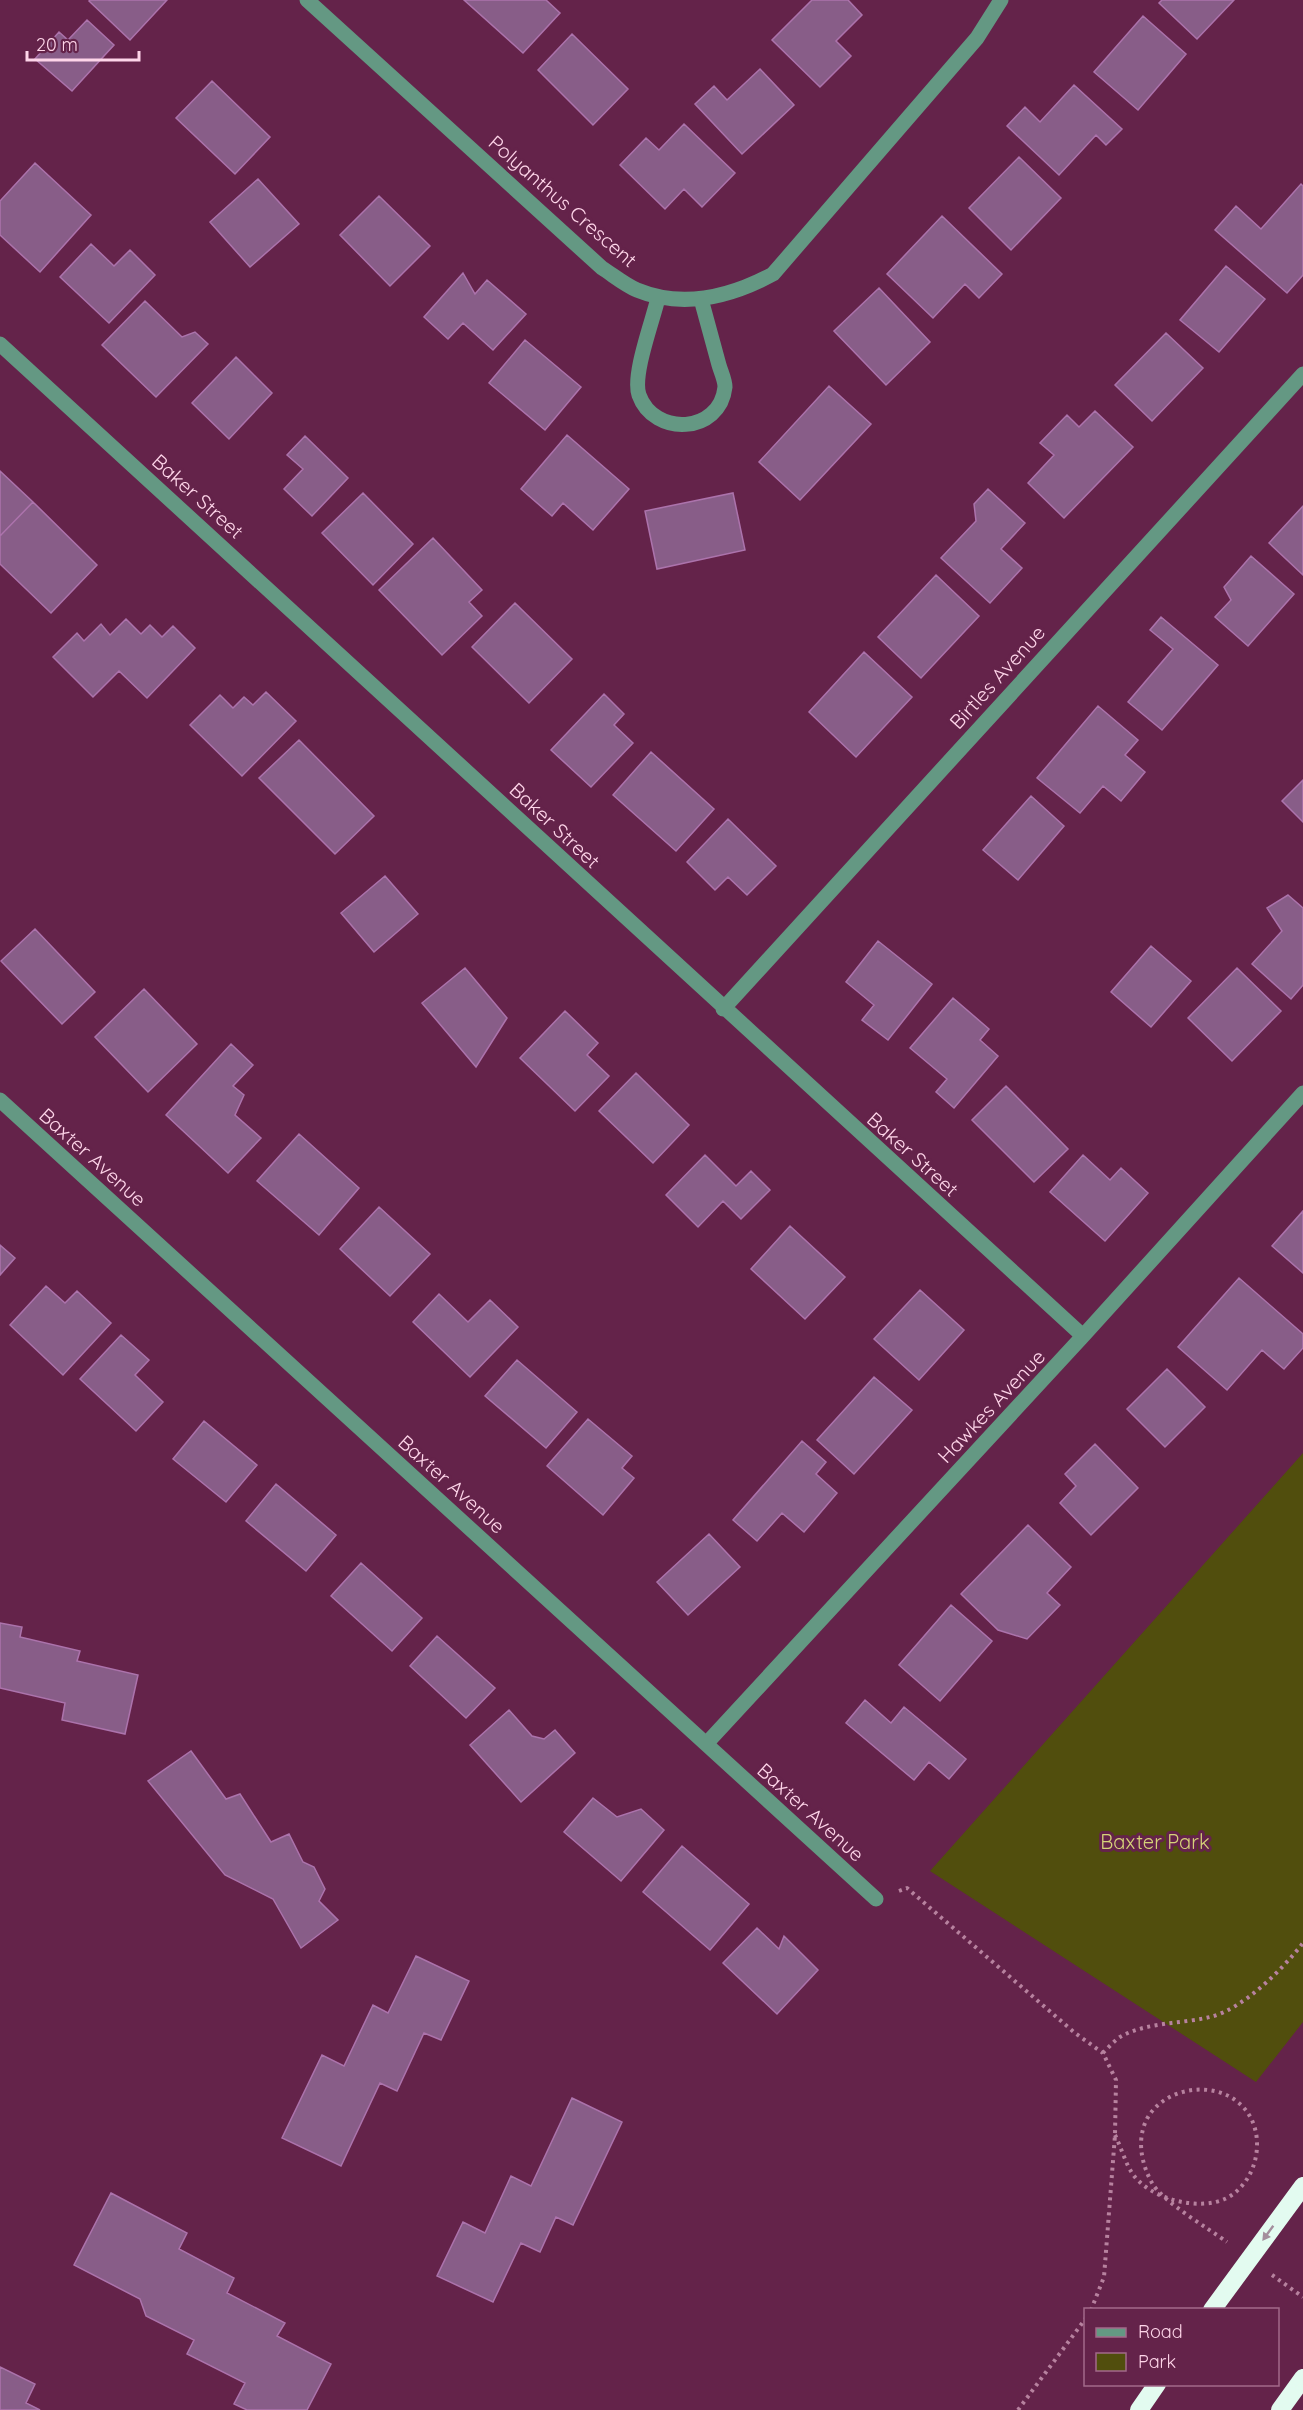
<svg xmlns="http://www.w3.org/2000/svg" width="1303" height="2410" font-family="Quicksand,sans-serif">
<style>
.green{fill:#514e0d}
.building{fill:#885d88;stroke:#ac73ac;stroke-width:1.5}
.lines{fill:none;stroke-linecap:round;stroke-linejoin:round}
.path{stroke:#b7829f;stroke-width:4;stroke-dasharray:3 4.5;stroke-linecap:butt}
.minor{stroke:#649883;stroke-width:15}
.highway{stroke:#e3fbf0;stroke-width:18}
.oneway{fill:#a48f9d}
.labels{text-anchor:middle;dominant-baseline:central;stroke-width:6;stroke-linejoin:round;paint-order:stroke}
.street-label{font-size:20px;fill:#fed5e9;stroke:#64234a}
.park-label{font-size:20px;fill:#d6d379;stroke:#64234a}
</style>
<rect width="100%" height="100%" fill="#64234a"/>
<path class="green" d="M1303 1453V2022L1256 2082 930 1871Z"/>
<path class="building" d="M90 0H167L130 40 89 1Z
M464 0H546L560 13 523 53Z
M812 0H848L862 15 836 41 851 56 820 87 772 40Z
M1162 0H1234L1197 39 1159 3Z
M1143 16 1186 54 1138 110 1094 72Z
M87 20 114 45 72 91 35 59 59 32 68 40Z
M572 34 628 89 593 125 538 70Z
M760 69 794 105 742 154 695 104 714 86 727 100Z
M212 81 270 137 235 174 176 118Z
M1074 85 1122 129 1106 145 1096 135 1059 175 1007 126 1025 107 1040 122Z
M684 124 735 173 702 207 684 189 665 209 620 165 646 138 659 150Z
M1019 157 1061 198 1011 250 969 208Z
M35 163 91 215 40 272 0 235V201Z
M258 179 299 224 250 267 210 222Z
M1301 184 1303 186V275L1287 293 1215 230 1236 206 1261 229Z
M379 196 430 246 390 286 340 235Z
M942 216 1002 274 979 298 965 284 933 318 887 274Z
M91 244 114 266 130 250 155 275 109 323 60 277Z
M1226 266 1265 299 1219 352 1180 320Z
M463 273 475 294 487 280 526 314 493 350 463 323 448 339 424 317Z
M879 288 930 342 886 385 834 331Z
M145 301 182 337 195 332 208 344 156 397 102 345Z
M1166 333 1203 368 1152 421 1115 385Z
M525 340 581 387 545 430 489 383Z
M236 357 272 393 229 439 192 403Z
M829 386 871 424 800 500 759 462Z
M1095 411 1133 447 1064 518 1028 483 1054 455 1040 443 1067 415 1079 427Z
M567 435 629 489 593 530 563 503 552 516 521 489Z
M305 436 348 478 312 516 284 489 303 469 287 455Z
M0 471 33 502 0 536Z
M988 489 1025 523 1001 549 1022 568 990 603 941 558 976 521 974 504Z
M363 493 413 544 373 585 322 533Z
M733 493 745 550 657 569 645 511Z
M33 502 97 565 51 613 0 564V536Z
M1303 506V575L1269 543Z
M433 538 482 590 469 602 482 616 442 655 379 590Z
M1251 556 1294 594 1248 646 1215 617 1231 600 1224 587Z
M936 575 979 616 921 678 878 637Z
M515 603 572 659 529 703 472 647Z
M1161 617 1218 665 1162 730 1128 702 1173 649 1150 630Z
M126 619 141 634 150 625 162 637 173 626 195 648 147 698 119 671 93 697 53 657 77 633 84 641 101 624 110 635Z
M864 652 912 697 856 757 809 712Z
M266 692 296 721 242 776 190 725 220 695 233 708 244 697 253 705Z
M604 694 624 714 614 725 633 743 591 787 551 750Z
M1098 706 1138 740 1125 755 1145 772 1121 801 1103 786 1080 813 1037 778Z
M299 740 374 816 335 854 259 778Z
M651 752 714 809 676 851 613 795Z
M1303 780V822L1282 801Z
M1031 796 1064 826 1018 880 983 850Z
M728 819 776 866 747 895 728 877 715 890 687 862Z
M385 876 418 914 374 952 341 913Z
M1288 895 1303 908V985L1291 999 1252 964 1282 931 1267 908Z
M35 929 95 992 62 1024 1 961Z
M878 941 932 984 888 1040 862 1020 874 1005 846 982Z
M1151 946 1191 981 1151 1027 1111 992Z
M465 968 507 1018 476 1067 422 1003Z
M1237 968 1281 1011 1232 1061 1188 1018Z
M144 989 197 1044 148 1092 95 1037Z
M953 998 989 1029 980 1040 998 1056 954 1108 936 1092 947 1079 910 1048Z
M565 1011 598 1043 587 1055 609 1076 575 1111 520 1058Z
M231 1044 253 1065 233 1086 244 1095 235 1115 261 1138 228 1173 166 1115Z
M636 1073 689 1125 653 1163 599 1111Z
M1006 1086 1068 1149 1034 1182 972 1120Z
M299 1134 359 1188 319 1235 257 1181Z
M705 1155 736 1186 751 1171 770 1190 741 1219 723 1201 698 1227 666 1195Z
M1083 1155 1110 1180 1121 1168 1148 1193 1105 1241 1050 1192Z
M379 1207 430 1254 390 1296 340 1249Z
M1303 1211V1273L1272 1246Z
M790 1226 845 1277 805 1319 751 1269Z
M0 1245 15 1258 0 1275Z
M1239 1278 1303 1334V1348L1284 1369 1262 1350 1227 1390 1178 1347Z
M46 1286 65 1303 77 1291 111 1323 63 1375 10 1325Z
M920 1290 964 1330 919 1380 874 1339Z
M439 1294 468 1322 490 1300 518 1327 470 1377 413 1322Z
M121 1335 149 1360 135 1375 163 1402 136 1431 80 1379Z
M517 1360 577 1412 546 1448 485 1396Z
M1167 1369 1205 1407 1165 1447 1127 1409Z
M874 1377 912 1410 854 1474 817 1440Z
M588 1419 632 1456 622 1468 634 1478 603 1515 547 1466Z
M204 1421 257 1465 226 1502 173 1459Z
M802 1441 826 1462 816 1474 837 1493 804 1532 782 1513 757 1541 733 1520Z
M1095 1444 1138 1488 1091 1535 1060 1503 1076 1486 1065 1474Z
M276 1484 336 1535 306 1571 246 1521Z
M1028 1525 1071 1567 1047 1593 1060 1605 1027 1639 998 1630 961 1594Z
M709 1534 740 1567 688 1615 657 1582Z
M361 1563 422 1618 392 1651 331 1596Z
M951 1605 992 1641 940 1701 899 1665Z
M0 1623 22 1627 20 1637 80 1651 77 1661 138 1675 125 1734 62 1720 65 1703 0 1688Z
M437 1636 495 1688 466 1718 410 1666Z
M865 1700 891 1723 904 1707 966 1759 949 1779 929 1762 914 1780 846 1723Z
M509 1710 532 1736 544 1739 555 1730 575 1753 521 1802 470 1745Z
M191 1751 226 1799 240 1794 271 1842 289 1834 303 1862 314 1867 325 1889 319 1901 338 1920 301 1948 273 1899 225 1875 148 1781Z
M593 1798 617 1817 641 1809 664 1830 621 1881 564 1832Z
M682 1846 749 1904 710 1950 643 1892Z
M757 1928 779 1949 784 1936 818 1970 777 2014 723 1963Z
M416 1956 469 1981 441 2040 424 2033 397 2091 380 2083 341 2166 282 2138 322 2055 344 2066 373 2005 388 2013Z
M572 2098 622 2122 573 2225 556 2217 540 2252 521 2243 493 2302 437 2276 463 2222 485 2233 511 2176 531 2186Z
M111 2193 187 2233 179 2249 234 2278 227 2293 285 2323 277 2336 331 2364 307 2410H247L234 2404 245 2383 187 2354 194 2340 146 2316 140 2299 74 2265Z
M0 2367 35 2384 26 2403 40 2410H0Z"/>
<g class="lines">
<path class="path" d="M899 1891 907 1888 1075 2033 1103 2053 1116 2080 1115 2135 1104 2277 1091 2310
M1103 2053C1108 2048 1114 2041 1120 2037 1146 2022 1181 2024 1210 2017 1243 2009 1282 1970 1303 1943
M1115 2135C1121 2147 1125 2162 1132 2173 1149 2199 1199 2212 1227 2198 1260 2180 1268 2129 1240 2104 1214 2080 1166 2087 1148 2117 1136 2138 1141 2163 1152 2183 1163 2202 1208 2228 1227 2242
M1272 2275 1303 2297
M1018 2410 1086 2318"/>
<path class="minor" d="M307 0 602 268C613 275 625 285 637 290 683 309 732 296 773 274L977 38 1001 0
M658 298C653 320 632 375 639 395 654 437 720 434 725 387 725 380 721 372 719 365 713 343 707 321 701 299
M0 344C362 673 721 1007 1083 1336
M723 1009 1303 374
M0 1100 876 1899
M706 1744 1083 1336 1303 1093"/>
<path class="highway" d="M1212 2310 1303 2186
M1139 2410 1157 2384
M1280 2410 1303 2378"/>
</g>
<defs><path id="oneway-solid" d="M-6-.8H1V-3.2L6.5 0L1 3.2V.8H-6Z" transform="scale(1.5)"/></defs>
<use class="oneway" href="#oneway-solid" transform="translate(1268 2233) rotate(126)"/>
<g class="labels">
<g class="street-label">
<text transform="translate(563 201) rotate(41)">Polyanthus Crescent</text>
<text transform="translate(198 496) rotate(42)">Baker Street</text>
<text transform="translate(997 677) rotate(-48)">Birtles Avenue</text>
<text transform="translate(555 825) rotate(43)">Baker Street</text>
<text transform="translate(913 1154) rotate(42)">Baker Street</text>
<text transform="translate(93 1157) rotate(42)">Baxter Avenue</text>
<text transform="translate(991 1406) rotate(-47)">Hawkes Avenue</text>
<text transform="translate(452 1484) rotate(42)">Baxter Avenue</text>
<text transform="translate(811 1812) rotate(42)">Baxter Avenue</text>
</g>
<g class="park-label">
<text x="1155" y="1841">Baxter Park</text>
</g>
</g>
<rect x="1084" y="2308" width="195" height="78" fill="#64234a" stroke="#a26a8a" stroke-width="1.5"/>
<rect x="1096" y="2328" width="30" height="9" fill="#649883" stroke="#a26a8a" stroke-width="1.5"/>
<text x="1138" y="2338" font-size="18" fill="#fed5e9">Road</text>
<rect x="1096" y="2353" width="30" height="18" fill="#514e0d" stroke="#a26a8a" stroke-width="1.5"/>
<text x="1138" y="2368" font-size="18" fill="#fed5e9">Park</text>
<path d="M27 51v9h112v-9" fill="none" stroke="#fed5e9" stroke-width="3"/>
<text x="36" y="51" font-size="18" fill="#fed5e9" stroke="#64234a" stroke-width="4.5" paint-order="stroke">20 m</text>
</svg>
